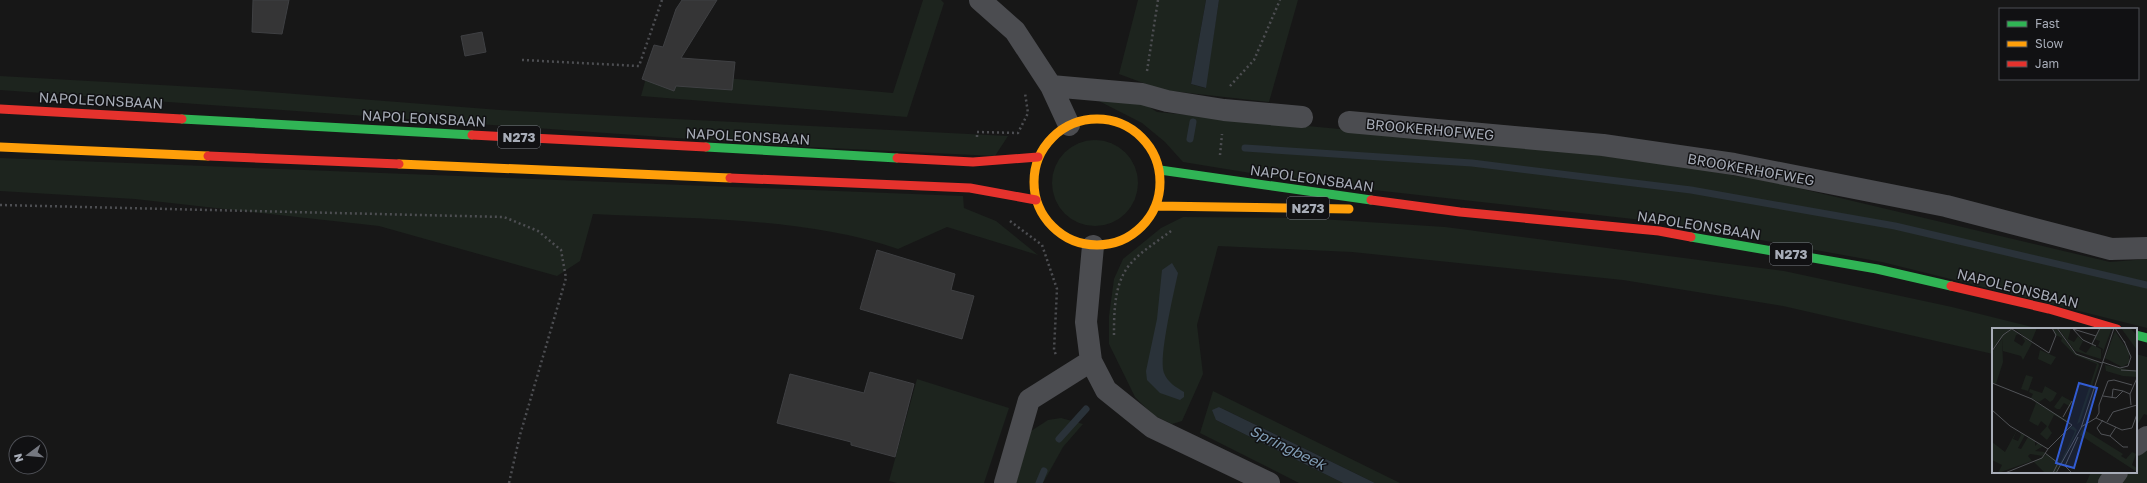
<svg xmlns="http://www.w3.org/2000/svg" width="2147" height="483" font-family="'Golos Text',sans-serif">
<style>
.green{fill:#1d241e}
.water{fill:#2a3239}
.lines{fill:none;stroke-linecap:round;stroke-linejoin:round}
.stream{stroke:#2a3239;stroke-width:7}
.building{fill:#353536;stroke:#3f4043}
.path{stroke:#4d4e52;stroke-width:2.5;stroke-dasharray:2 3;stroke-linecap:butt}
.street{stroke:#4b4c50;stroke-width:22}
.fast{stroke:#30b455;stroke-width:9}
.slow{stroke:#ff9f0a;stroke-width:9}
.jam{stroke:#e5322d;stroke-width:9}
.labels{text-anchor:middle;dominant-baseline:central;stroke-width:3;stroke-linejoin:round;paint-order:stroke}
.shield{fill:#111113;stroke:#7b7e86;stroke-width:1}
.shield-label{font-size:13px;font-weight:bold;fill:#a8adb8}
.street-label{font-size:14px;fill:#a8adb8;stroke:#111113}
.water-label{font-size:15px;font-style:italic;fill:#7f9bb3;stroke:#111113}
.inset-road{fill:none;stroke:#515357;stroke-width:1}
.view{fill:#325cd3;fill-opacity:0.15;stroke:#325cd3;stroke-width:2}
.inset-edge{fill:none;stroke:#a8adb8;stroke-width:2}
</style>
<rect width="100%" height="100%" fill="#171717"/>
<path class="green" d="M923 0H941L944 3 907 117 641 96 648 71 893 93Z
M1138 0H1206L1191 84 1205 88 1219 0H1298L1269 102 1162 90 1119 74Z
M0 76 232 89 500 110 1008 136 995 156 788 146 0 90Z
M1093 98 1141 102 1157 112 1521 146 1675 165 1777 183 2110 262 2147 259V328L1882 262 1660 222 1311 183 1183 162 1165 142 1142 123Z
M1052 183a43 43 0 1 1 86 0a43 43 0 1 1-86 0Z
M0 158 963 196 964 208 996 221 1038 255 947 227 898 249C805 217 691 219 593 214L580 261 557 276 379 226 135 199 0 191Z
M1183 217 1305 218 1445 227 1784 271 1952 307 2040 329H1993V354L1783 306 1623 280 1352 252 1218 246 1197 325 1203 374 1182 421 1172 424 1153 415 1135 397 1109 344V316L1114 279 1123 259 1161 228Z
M2136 354 2147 357V415L2144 414 2136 427Z
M917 379 1009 408 984 483H897L889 481Z
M1213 391 1400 483H1375L1219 407 1216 420 1343 483H1299L1200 433Z
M1061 418 1083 424 1063 447 1043 483H1016L1031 431 1048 420Z
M2147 446V483H2117L2125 472H2136V456Z
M2091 472H2107L2099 483H2086Z"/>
<path class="water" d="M1206 0H1219L1206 88 1191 84Z
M1172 263 1178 273C1174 292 1158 359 1164 373 1168 383 1176 387 1184 392V397L1180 400 1160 393 1147 380 1146 371 1157 319 1162 270Z
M1219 407 1375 483H1343L1216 420 1212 410Z"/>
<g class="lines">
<path class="stream" d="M1190 139 1193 122
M1245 148 1472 163 1691 190 1895 226 2147 285
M1059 439 1086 409
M1039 483 1044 471"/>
</g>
<path class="building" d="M253 0H289L282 34 252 32Z
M682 0H717L681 58 735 62 732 90 676 86 674 91 642 79 654 45 663 47 676 9Z
M482 32 486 52 465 56 461 36Z
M877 250 955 274 951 290 974 296 962 339 860 309Z
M870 372 914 384 895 457 851 445V442L777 423 790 374 864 393Z"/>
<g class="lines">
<path class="path" d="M522 60 639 66 662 0
M1147 71 1158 0
M1230 86 1254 60 1280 0
M977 137V132L1018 133 1028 113 1025 93
M1220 155 1222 134
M0 205 504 217 538 231 561 250 566 278 520 435 509 483
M1010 221 1042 245 1057 289 1054 350 1056 355
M1114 335C1114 311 1114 281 1132 262 1143 250 1158 241 1171 231"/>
<path class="street" d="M980 0 1015 31 1051 86 1069 125
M1051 86 1142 94 1167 101 1224 110 1302 117
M1349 122 1603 145 1734 164 1946 206 2111 249 2147 248
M1093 246 1086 322 1091 361 1106 390 1152 427 1269 483
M2136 445 2147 437
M1005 483 1029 400 1091 361
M2109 483 2117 472"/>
<path class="fast" d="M182 119 472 135
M706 147 897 158
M1160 170 1371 200
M1691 237 1877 269 1951 286
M2136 335 2147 338"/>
<path class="slow" d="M1034 182a63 63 0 1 1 126 0a63 63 0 1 1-126 0Z
M0 147 208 156
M399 164 730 178
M1156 206 1349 209"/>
<path class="jam" d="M0 109 182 119
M472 135 706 147
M208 156 399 164
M897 158 973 162 1038 157
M730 178 970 188 1036 200
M1371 200 1460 212 1659 231 1691 237
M1951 286 2049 309 2117 329"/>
</g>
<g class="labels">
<g class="shield">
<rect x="498" y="126" width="42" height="22" rx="3"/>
<rect x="1287" y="197" width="42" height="22" rx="3"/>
<rect x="1770" y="243" width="42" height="22" rx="3"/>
</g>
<g class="shield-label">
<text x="519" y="137">N273</text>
<text x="1308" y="208">N273</text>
<text x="1791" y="254">N273</text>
</g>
<g class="street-label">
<text transform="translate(101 100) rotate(3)">NAPOLEONSBAAN</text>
<text transform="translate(424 118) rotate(3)">NAPOLEONSBAAN</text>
<text transform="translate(1430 129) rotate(5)">BROOKERHOFWEG</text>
<text transform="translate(748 136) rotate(3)">NAPOLEONSBAAN</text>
<text transform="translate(1751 169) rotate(10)">BROOKERHOFWEG</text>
<text transform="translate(1312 178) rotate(8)">NAPOLEONSBAAN</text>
<text transform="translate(1699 225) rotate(9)">NAPOLEONSBAAN</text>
<text transform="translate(2018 288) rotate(14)">NAPOLEONSBAAN</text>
</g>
<g class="water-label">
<text transform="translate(1288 447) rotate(26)">Springbeek</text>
</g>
</g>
<g transform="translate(1992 328)">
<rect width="145" height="145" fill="#171717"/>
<path d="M0 0H19L0 22ZM22 0H45L39 14ZM60 0H64L82 24 106 35 107 37 88 94 85 96 105 36 83 27 69 13 70 10 64 7ZM66 0H79L76 11 82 14 86 8 91 13 87 21 94 25 100 17 109 21V31L83 23ZM108 0H120L109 29 111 21 106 18 108 13 102 11ZM129 0 139 1 145 7V22ZM19 1 27 6 24 7 22 13 30 18 33 13 29 8 40 15 31 32 29 28 11 23 10 10ZM123 3 137 24V35L130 39 113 30ZM10 11 11 34 4 56 0 55V24ZM48 22 64 29 59 37 46 31ZM113 37 145 43V49L131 48 114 43ZM34 47 41 49 36 63 29 61ZM53 58 65 65 61 72 58 74 53 70 47 74 39 70 41 66 37 64 38 61 50 65ZM70 68 79 73 77 78 72 75 68 81H65L62 79ZM35 69 78 94V96L62 87 56 99 60 105 55 112 48 106 55 98 49 93 46 98 37 93 44 75ZM81 98 85 102 83 107 68 138 63 145H53L42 134 55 126 68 135 81 108 83 103 77 100ZM91 101 131 126 129 128 134 131 140 124 144 126 140 137 145 140V144L88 107ZM25 102 21 111 26 113 29 107 28 105 33 107 26 120 29 121 36 109 43 113V118L46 115 51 118 43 123 53 124 51 128 38 126 36 128 40 133 6 145 10 137 0 132V114L13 124Z" fill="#1d241e"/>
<path class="inset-road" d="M65 0 84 26 110 35M123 0 133 15M20 1 57 25 64 7 60 0M81 1 91 12 104 18M81 1 104 8M100 16 108 0M0 23 11 7 21 0M110 34 128 40 136 38 139 29 132 13M129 42 145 43M0 55 40 71 80 97M111 68 124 70 131 63 138 66M120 70 121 61 131 63M139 77 138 66 145 50M0 82 18 98 56 121M71 89 80 73M104 90 130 102 140 100M111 92 105 100 109 106 118 108 124 99M115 94 121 84 145 77M89 99 104 90 107 85V77L116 53 122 52 140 57M140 100 145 86M118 108 131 119H136M53 125 66 135 61 145M13 145 50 130 56 121 80 97M64 145 89 100 122 0M80 145 73 138 86 109"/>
<path class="view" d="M87 55 105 60 82 140 64 135Z"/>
<rect width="145" height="145" class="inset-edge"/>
</g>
<rect x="1999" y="8" width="140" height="72" fill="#111113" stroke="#4d4f55"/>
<rect x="2007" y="21" width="20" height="6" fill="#30b455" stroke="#4d4f55"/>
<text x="2035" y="28" font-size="12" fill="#a8adb8">Fast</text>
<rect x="2007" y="41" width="20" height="6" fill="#ff9f0a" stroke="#4d4f55"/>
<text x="2035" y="48" font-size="12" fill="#a8adb8">Slow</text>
<rect x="2007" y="61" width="20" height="6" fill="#e5322d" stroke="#4d4f55"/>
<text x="2035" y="68" font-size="12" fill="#a8adb8">Jam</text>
<g transform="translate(28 455) rotate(254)"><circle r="19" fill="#111113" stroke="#4d4f55"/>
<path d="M0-3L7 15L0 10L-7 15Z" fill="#757880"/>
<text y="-6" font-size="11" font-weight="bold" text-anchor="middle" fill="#a8adb8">N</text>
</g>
</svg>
